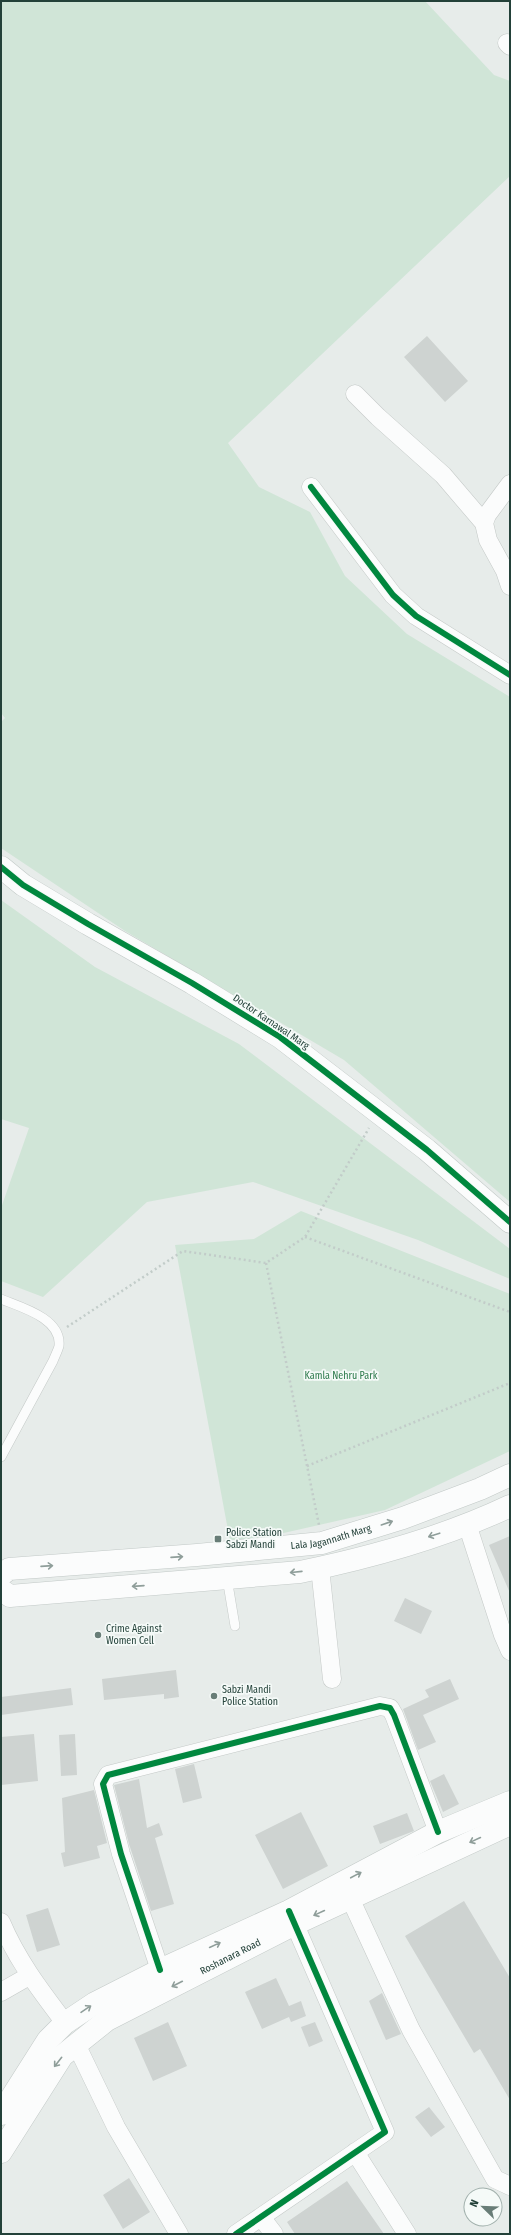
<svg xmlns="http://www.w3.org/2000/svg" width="511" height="2235" font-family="'Fira Sans Condensed',sans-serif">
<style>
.green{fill:#d0e5d7}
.building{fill:#ced3d1}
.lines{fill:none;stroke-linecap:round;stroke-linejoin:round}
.lane-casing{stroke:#c4c9c7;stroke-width:10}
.street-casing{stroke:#c4c9c7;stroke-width:19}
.secondary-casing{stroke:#c2c9c7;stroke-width:23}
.path{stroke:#c2ccc9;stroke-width:2.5;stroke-dasharray:2 3;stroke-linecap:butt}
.lane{stroke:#fbfcfc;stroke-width:9}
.street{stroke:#fbfcfc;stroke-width:18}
.secondary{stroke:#fbfcfc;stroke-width:22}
.cycleway-casing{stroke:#f5faf8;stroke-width:8}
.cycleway{stroke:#00873e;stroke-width:6}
.oneway{stroke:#8f9e9a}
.poi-dot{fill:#687d77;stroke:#f5faf8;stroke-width:1.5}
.labels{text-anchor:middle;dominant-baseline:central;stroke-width:3.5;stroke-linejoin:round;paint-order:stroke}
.street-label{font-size:10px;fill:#234139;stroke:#f5faf8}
.park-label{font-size:10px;fill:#2b794a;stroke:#f5faf8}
.poi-label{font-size:10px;fill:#234139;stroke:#f5faf8;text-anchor:start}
</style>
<rect width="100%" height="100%" fill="#e7ecea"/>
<path class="green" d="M1 1H425L494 75 510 81V176L228 443 259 487 310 512 345 576 407 634 510 697V1202L344 1060 125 931 1 848V722L5 718 1 713Z
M1 900 95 967 239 1044 510 1249V1279L418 1240 253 1182 147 1202 43 1297 1 1281V1208L29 1128 1 1119Z
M301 1211 510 1294V1451L385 1510 266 1537 230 1541 175 1245 254 1239Z"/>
<path class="building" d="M427 336 468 381 445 402 404 357Z
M510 1536V1593L489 1545Z
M405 1598 432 1611 421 1634 394 1621Z
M176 1670 179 1697 164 1699V1694L104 1700 102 1679Z
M450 1679 459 1699 423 1715 436 1742 418 1750 403 1709 429 1697 425 1690Z
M71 1688 73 1705 1 1715V1697Z
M34 1734 38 1781 1 1785V1737Z
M75 1734 77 1775 61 1776 59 1735Z
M194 1764 202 1798 183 1803 175 1769Z
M444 1774 459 1804 443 1812 430 1781Z
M139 1779 147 1828 159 1823 163 1835 155 1838 174 1904 151 1911 129 1844 114 1785Z
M94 1790 107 1843 97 1846 100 1858 64 1867 61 1853 65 1852 62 1798Z
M301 1812 328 1866 283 1889 255 1835Z
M407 1813 414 1831 380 1844 373 1826Z
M464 1901 510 1978V2100L480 2049 474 2053 405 1936Z
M48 1908 60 1945 37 1952 26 1915Z
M276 1978 289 2006 301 2001 306 2016 291 2022 289 2017 262 2029 245 1992Z
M382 1993 401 2034 386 2040 369 2001Z
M168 2022 187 2066 153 2081 134 2038Z
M315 2022 323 2041 309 2047 301 2027Z
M429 2107 445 2127 431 2137 415 2117Z
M129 2178 150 2212 123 2229 103 2195Z
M347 2181 384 2234H295L287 2222Z"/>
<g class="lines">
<defs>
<path id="lane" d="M1 1299C20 1307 62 1318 59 1346 58 1350 55 1356 53 1361L1 1457
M227 1578 235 1626"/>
<path id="street" d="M507 43 510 46
M355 394 378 417 443 475 484 523
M510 484 487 515 484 523 488 540 505 571 510 586
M311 487 393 595 416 616 510 675
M467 1524 503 1635 510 1651
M320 1568 332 1679
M350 1898 411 2030 495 2179 510 2186
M1 1922C17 1960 40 1990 65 2023
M160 1970 121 1854 103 1784 108 1775 380 1706 390 1708 394 1715 438 1832
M1 1992 29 1976
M76 2044 116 2127 179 2234
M355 2152 407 2234
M261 2217 274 2234
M236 2234 385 2132 289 1911"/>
<g id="secondary">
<path d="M1 867 23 885 88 924 192 983 280 1037 427 1150 510 1222"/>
<path id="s1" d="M1 1575 9 1569 197 1555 322 1543 403 1518 480 1489 510 1475"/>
<path d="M1 1590 10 1596 300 1572C368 1558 447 1536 510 1506"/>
<path d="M1 2114 48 2040 65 2023 95 2003 160 1970 289 1911 438 1832 510 1802"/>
<path id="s2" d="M1 2152 62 2056 107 2020 295 1924 510 1824"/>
</g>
</defs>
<use href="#lane" class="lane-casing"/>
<use href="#street" class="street-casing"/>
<use href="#secondary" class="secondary-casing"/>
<path class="path" d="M305 1237 510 1312
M266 1263 319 1525
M67 1327 183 1251 266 1263 305 1237 369 1128
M307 1466 510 1383"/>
<use href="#lane" class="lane"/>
<use href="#street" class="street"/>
<use href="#secondary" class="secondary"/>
<defs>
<path id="cycleway" d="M311 487 393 595 416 616 510 675
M1 867 23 885 88 924 192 983 280 1037 427 1150 510 1222
M160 1970 121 1854 103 1784 108 1775 380 1706 390 1708 394 1715 438 1832
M236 2234 385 2132 289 1911"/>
</defs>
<use href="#cycleway" class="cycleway-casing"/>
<use href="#cycleway" class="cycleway"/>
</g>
<defs><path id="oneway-shaft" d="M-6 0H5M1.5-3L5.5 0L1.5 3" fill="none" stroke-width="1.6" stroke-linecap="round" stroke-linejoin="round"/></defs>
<g class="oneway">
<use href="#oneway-shaft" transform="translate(387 1523) rotate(-19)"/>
<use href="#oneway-shaft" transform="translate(434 1535) rotate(162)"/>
<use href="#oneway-shaft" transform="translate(177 1557) rotate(-4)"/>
<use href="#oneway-shaft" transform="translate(47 1566) rotate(-4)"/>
<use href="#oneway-shaft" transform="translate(296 1572) rotate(174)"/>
<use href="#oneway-shaft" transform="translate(138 1586) rotate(176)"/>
<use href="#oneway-shaft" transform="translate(475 1840) rotate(155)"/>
<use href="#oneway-shaft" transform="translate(356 1875) rotate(-28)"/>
<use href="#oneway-shaft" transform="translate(319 1913) rotate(155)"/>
<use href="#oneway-shaft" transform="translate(215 1945) rotate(-25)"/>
<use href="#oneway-shaft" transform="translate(177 1984) rotate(153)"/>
<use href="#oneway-shaft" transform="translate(86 2009) rotate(-34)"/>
<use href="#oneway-shaft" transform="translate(58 2062) rotate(128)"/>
</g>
<g class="poi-dot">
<rect x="214" y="1535" width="8" height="8" rx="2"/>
<circle cx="98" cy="1635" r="4"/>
<circle cx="214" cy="1696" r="4"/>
</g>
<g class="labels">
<g class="street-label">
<text transform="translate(271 1022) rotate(34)">Doctor Karnawal Marg</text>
<text stroke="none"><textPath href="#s1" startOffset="334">Lala Jagannath Marg</textPath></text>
<text stroke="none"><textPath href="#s2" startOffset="310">Roshanara Road</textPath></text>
</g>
<g class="park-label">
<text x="341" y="1376">Kamla Nehru Park</text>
</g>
<g class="poi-label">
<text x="226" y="1533">Police Station<tspan x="226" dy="12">Sabzi Mandi</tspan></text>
<text x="106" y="1629">Crime Against<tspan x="106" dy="12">Women Cell</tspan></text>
<text x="222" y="1690">Sabzi Mandi<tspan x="222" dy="12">Police Station</tspan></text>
</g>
</g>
<rect width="511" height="2235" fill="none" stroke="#234139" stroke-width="4"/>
<g transform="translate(483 2207) rotate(293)"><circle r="19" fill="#f5faf8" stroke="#a1b0ac"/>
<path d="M0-3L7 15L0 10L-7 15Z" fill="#687d77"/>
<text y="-6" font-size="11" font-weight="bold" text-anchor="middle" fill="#234139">N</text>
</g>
</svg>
